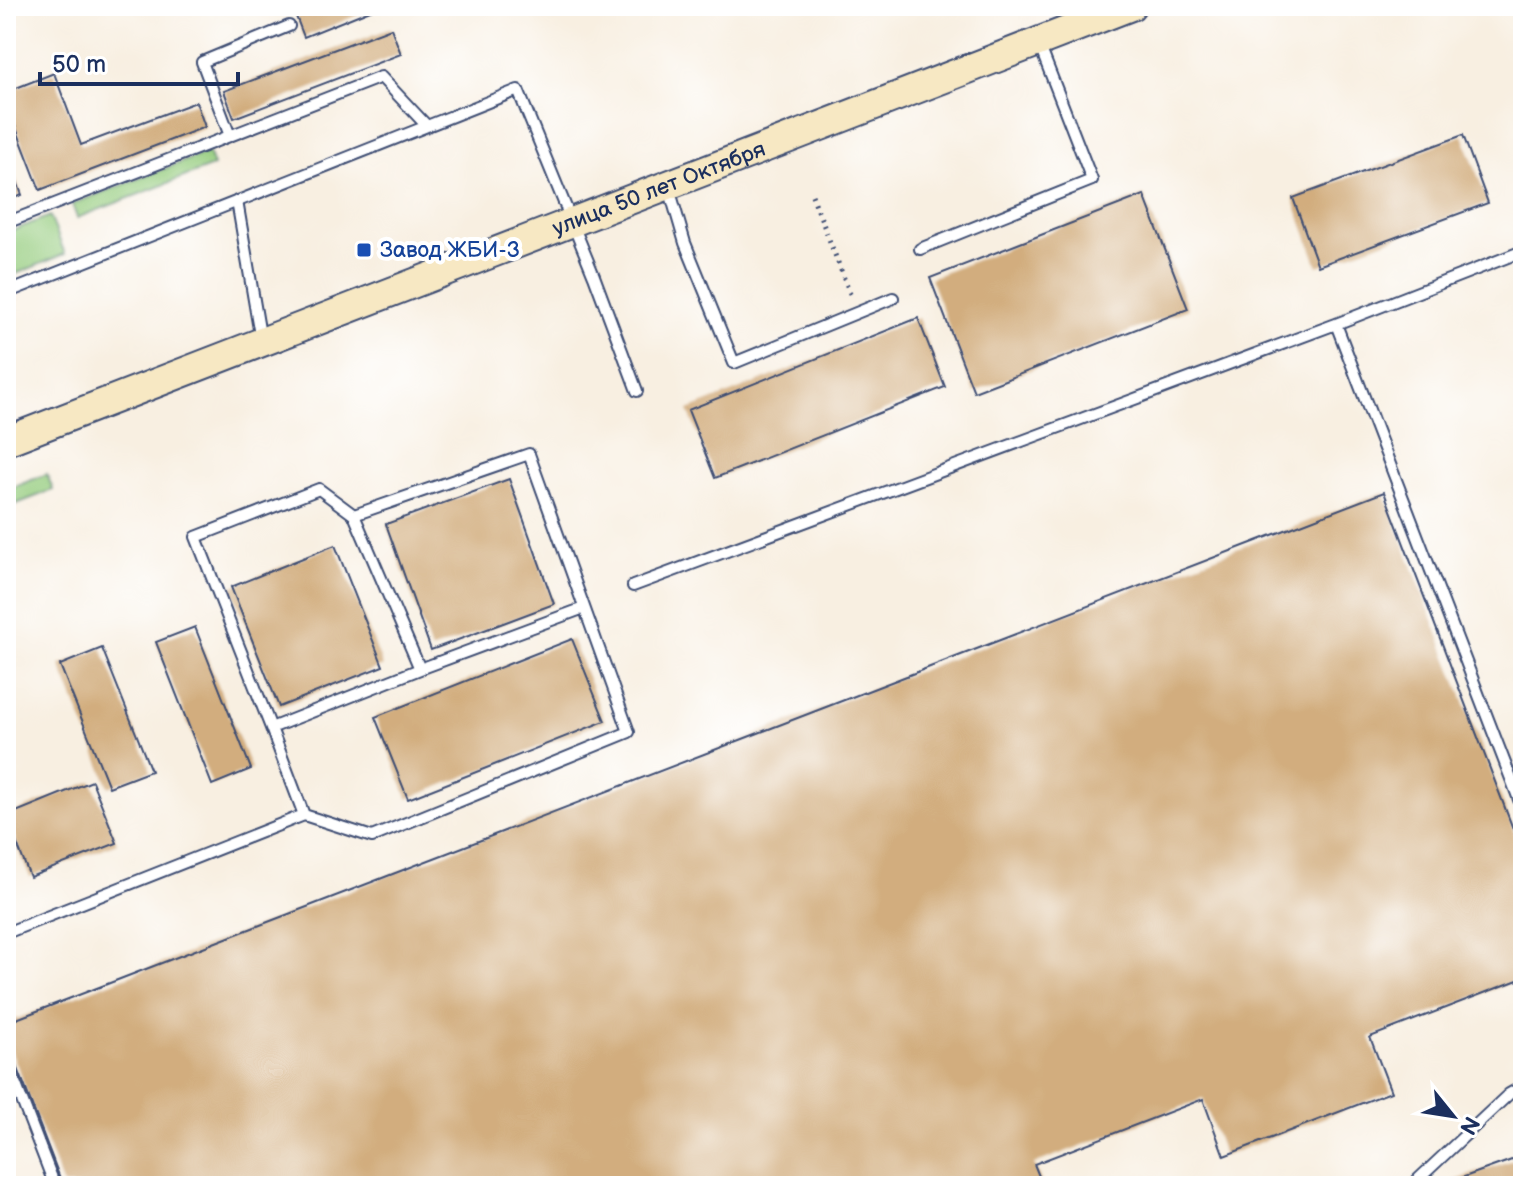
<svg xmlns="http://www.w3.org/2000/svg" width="1529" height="1192" font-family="'Balsamiq Sans',sans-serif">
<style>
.green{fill:#95cc7e;stroke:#587e6e;stroke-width:2}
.building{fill:#d2ad7e}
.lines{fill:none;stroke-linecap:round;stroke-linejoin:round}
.lane-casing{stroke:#3c4c72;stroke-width:14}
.secondary-casing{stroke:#3c4c72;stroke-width:32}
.path{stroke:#3c4c72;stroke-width:5;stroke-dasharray:2 6;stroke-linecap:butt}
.lane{stroke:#fff;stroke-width:10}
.secondary{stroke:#f7e8c3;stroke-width:28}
.transit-dot{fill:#1a4fb4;stroke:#fff;stroke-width:3}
.labels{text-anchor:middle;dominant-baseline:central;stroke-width:8;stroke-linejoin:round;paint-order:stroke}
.street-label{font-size:22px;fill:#1b2f5e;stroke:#fff}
.transit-label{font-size:22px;fill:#164399;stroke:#fff;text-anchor:start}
</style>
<rect width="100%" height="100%" fill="#fff"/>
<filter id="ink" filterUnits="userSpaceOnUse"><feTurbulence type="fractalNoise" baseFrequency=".0125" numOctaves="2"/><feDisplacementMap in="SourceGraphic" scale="16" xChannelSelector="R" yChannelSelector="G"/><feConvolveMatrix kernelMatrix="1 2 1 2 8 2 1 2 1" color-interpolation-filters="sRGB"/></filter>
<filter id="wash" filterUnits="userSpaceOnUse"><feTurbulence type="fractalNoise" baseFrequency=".006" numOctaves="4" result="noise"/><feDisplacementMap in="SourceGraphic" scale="32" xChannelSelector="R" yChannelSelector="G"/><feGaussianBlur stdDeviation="1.8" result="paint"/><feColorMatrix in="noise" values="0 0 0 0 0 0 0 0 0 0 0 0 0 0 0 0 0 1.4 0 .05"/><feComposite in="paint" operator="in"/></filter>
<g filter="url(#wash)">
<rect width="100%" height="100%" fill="#f8efe1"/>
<path class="green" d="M208 152 213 166 77 218 72 204Z
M50 216 65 254 6 278V233Z
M47 474 53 490 6 508V490Z"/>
<g id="blocks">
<path class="building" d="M292 6H380L304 37Z
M391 28 401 54 234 118 224 91Z
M54 73 81 145 196 102 205 127 40 190 6 102V92Z
M1463 135 1488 203 1318 266 1293 198Z
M13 171 22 195 6 201V174Z
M1144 195 1188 309 974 392 930 278Z
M918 318 945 387 715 478 688 410Z
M509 479 554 604 431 650 386 524Z
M1384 492 1523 855V978L1370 1037 1391 1092 1224 1156 1203 1099 1034 1164 1043 1186H63L6 1037V1023Z
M335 545 383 666 279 707 231 587Z
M195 627 251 769 212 785 156 642Z
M572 639 605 721 408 799 375 717Z
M102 648 151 771 109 787 60 665Z
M92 781 117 843 30 877 6 816Z
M1523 1156V1186H1439Z"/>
</g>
</g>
<g filter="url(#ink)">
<use href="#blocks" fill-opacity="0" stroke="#3c4c72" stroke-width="2"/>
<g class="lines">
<defs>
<path id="lane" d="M230 136 202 62 289 26
M669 188 685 243 734 363 893 298
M237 201 261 341
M6 223 381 77 427 126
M920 249 1092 180 1039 44
M6 293 518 90 594 276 637 391
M1336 324 1523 810
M633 586 1336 324 1523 251
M420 669 584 608
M271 728 196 537 319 489 354 515
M6 933 304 815 372 837 629 732 529 454 354 515 420 669 271 728 304 815
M6 1059 55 1186
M1411 1186 1509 1094 1523 1086"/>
<g id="secondary">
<path id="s1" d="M6 441 1131 6"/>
</g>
</defs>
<use href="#lane" class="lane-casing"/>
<use href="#secondary" class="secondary-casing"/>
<path class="path" d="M812 195 852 299"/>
<use href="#lane" class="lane"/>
<use href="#secondary" class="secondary"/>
</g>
</g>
<rect class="transit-dot" x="356" y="242" width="16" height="16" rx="4"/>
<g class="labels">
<g class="street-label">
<text stroke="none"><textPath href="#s1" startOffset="700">улица 50 лет Октября</textPath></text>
</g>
<g class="transit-label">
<text x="380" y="250">Завод ЖБИ-3</text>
</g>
</g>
<rect width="1529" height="1192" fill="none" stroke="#fff" stroke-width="32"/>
<g transform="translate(1453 1116) rotate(120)" stroke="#ffffff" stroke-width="6" paint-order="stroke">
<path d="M0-6L14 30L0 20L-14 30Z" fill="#1b2f5e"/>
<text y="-12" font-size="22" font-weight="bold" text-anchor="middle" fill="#1b2f5e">N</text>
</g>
<path d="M40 72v12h198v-12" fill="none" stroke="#1b2f5e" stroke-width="4"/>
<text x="52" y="72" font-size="24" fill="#1b2f5e" stroke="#ffffff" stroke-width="6" paint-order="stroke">50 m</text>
</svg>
